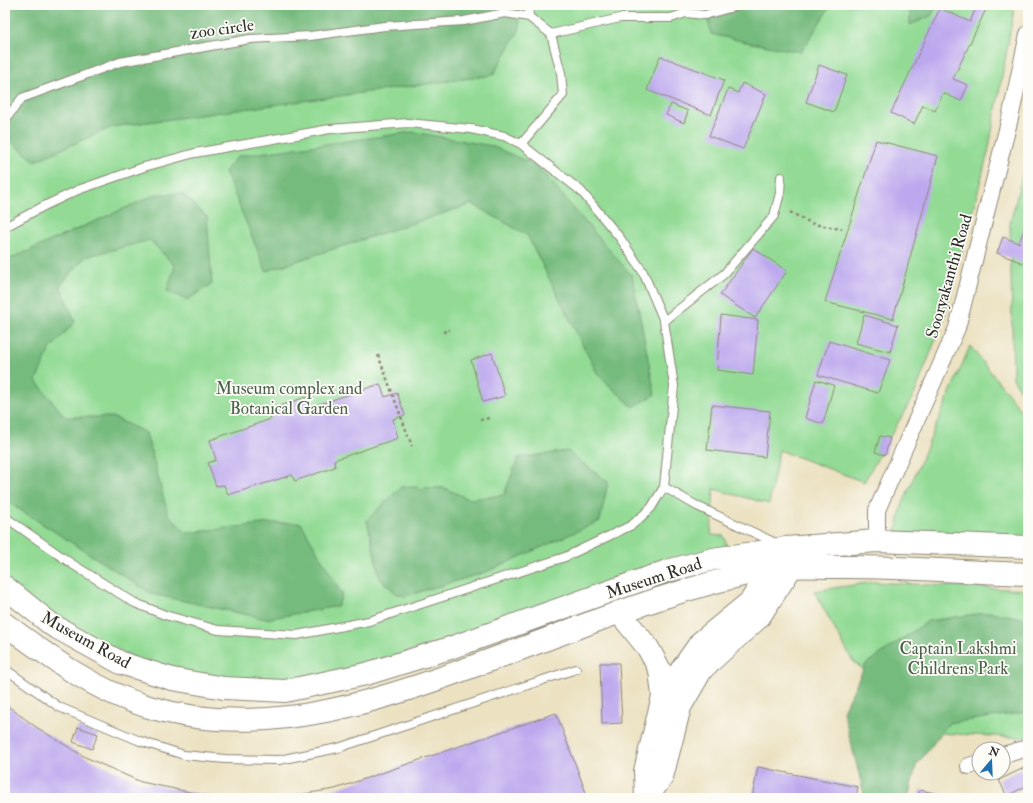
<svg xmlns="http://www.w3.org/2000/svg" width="1033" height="803" font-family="'IM FELL Double Pica',serif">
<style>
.green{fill:#93db95;stroke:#5f8360}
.forest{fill:#76bb7e;stroke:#507354}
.building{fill:#bca8ee}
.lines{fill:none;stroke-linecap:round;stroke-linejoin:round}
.lane-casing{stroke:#8c8676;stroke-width:10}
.street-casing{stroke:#8c8676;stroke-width:18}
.secondary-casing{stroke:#8c8676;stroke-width:24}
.primary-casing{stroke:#8c8676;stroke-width:24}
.path{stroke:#8c8676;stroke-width:2.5;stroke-dasharray:3 3;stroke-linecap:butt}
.lane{stroke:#fff;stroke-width:8}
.street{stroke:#fff;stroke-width:16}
.secondary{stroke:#fff;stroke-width:22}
.primary{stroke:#fff;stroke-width:22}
.labels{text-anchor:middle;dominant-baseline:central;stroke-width:3.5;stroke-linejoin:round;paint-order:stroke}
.street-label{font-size:17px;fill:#2b2b2b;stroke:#fdfcf7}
.park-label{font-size:17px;fill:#4a604b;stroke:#fdfcf7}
</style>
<rect width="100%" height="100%" fill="#fdfcf7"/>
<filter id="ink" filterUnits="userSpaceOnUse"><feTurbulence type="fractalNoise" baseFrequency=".025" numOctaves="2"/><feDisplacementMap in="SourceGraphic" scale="8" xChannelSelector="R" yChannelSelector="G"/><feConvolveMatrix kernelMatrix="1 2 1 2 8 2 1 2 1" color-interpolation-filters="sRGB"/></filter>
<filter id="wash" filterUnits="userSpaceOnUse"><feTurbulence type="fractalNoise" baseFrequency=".012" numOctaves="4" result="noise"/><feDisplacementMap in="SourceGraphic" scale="16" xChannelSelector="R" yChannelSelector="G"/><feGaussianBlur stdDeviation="0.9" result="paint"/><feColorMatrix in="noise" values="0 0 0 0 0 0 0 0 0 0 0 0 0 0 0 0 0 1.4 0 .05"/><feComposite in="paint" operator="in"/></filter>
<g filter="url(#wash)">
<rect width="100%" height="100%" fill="#ece2c2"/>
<path class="green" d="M5 5H1015L988 153 944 318 915 393 864 482 779 450 769 504 714 489 711 535 724 536 728 551 285 691 174 676 48 617 5 582Z
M1028 151V405L1013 378 1010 224Z
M970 346 1028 419V541L896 532 902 505Z
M873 582 1028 590V738L938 733 852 660 814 591Z"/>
<path class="forest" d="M5 5H120L133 8 142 5H517L520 29 493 75 112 127 35 161 5 137Z
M705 5H831L801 52 746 42 711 34Z
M910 5H937L931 16 910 25Z
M413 132 492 146 537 166 632 276 655 395 633 407 598 375 527 235 472 204 266 271 225 171 238 156Z
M157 194H183L207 217 212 284 187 300 167 291 175 266 150 240 85 257 60 286 75 322 50 349 36 381 65 417H113L146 433 168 514 186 533 270 523H301L342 594 338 606 266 619 152 594 5 500V261Z
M567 451 608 482 600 521 486 572 406 596 397 594 380 579 367 520 401 487 444 488 469 499 504 495 518 458Z
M990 612 1028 619V712L949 723 916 766 908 798H865L843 711 866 664 928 621Z"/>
<g id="blocks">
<path class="building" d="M977 5H988L953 79 968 85 961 101 943 93 935 111 923 105 914 124 891 113 940 8 970 22Z
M660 56 724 80 711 115 647 90Z
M819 65 847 75 834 112 806 102Z
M742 83 766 94 743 149 709 136 728 89 738 93Z
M671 104 688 111 684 123 666 115Z
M876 140 938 156 893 319 825 302Z
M1028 219V265L997 253 1003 237 1019 243Z
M753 248 787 271 755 318 720 295Z
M721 315 758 320 753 375 717 370Z
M864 315 898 325 890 352 856 343Z
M829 341 890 360 878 393 818 375Z
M492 353 505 396 483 402 471 360Z
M816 380 834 385 823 424 805 418Z
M380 384 385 397 397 393 405 415 393 419 398 438 334 460 335 467 295 481 292 475 228 495 224 485 216 486 208 463 216 460 210 440 271 419 268 410 306 397 311 407Z
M712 405 770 411 765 457 707 450Z
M880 436 890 438 885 455 875 452Z
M600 663H619L622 723 602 724Z
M5 704 36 727 85 757 141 782 218 798H5Z
M556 713 588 798H278L335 789Z
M78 727 98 734 92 749 73 742Z
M1028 766V785L1007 796 999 780Z
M758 767 858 787 856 798H752Z
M920 790 954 797V798H918Z"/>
</g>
</g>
<g filter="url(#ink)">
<use href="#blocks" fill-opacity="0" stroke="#8c8676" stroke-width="1"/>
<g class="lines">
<defs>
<path id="lane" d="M528 5 529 17
M5 6 7 5
M551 34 620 18H671L686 13 705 15 740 5
M5 120 22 98 120 62 250 39 310 36 385 26 464 21 505 13 529 17 551 34 561 73 563 95 521 144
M5 227 44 206 78 190 144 167 195 153 330 129 408 123 471 129 504 136 521 144 581 191 620 238 643 272 664 321 674 386 664 487 651 508 632 525 565 557 369 621 297 635 218 630 165 615 135 603 72 564 5 517
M664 321 724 274 774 216 780 193 781 177
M664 487 697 506 778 544
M5 669 59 707 140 741 184 755 225 759 279 760 338 748 576 669"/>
<path id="street" d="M877 541V510L957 328 1011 114 1028 34
M1003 755 1028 748
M969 766 979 763"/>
<path id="secondary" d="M619 612 648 648 660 670 663 696
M648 796 662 777 680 707 702 669 759 617 791 568 787 552
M646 798 645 771 663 696 701 642 750 602 780 556"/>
<path id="primary" d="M5 587 52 625 121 663 172 679 224 688 285 691 366 674 450 648 667 571 713 559 786 548 877 541 1028 547
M5 624C49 657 95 691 149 707 270 743 391 697 504 655 591 623 678 587 770 569 791 565 813 567 834 567 899 566 963 572 1028 574"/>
</defs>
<use href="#lane" class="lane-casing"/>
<use href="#street" class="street-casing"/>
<use href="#secondary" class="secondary-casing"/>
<use href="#primary" class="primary-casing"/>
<path class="path" d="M790 212 813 224 842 229
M443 332 450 330
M378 355 412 446
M480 420 489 418"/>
<use href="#lane" class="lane"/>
<use href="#street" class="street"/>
<use href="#secondary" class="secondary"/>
<use href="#primary" class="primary"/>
</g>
</g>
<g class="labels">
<g class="street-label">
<text transform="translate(222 29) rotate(-8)">zoo circle</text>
<text transform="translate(949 276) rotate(-74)">Sooryakanthi Road</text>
<text transform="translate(654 578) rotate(-18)">Museum Road</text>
<text transform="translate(86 640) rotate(29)">Museum Road</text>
</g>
<g class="park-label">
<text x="289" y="388">Museum complex and<tspan x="289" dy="20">Botanical Garden</tspan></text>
<text x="958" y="648">Captain Lakshmi<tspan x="958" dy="20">Childrens Park</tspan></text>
</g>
</g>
<rect width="1033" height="803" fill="none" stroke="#fdfcf7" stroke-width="20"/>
<g transform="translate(991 761) rotate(19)"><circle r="19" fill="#fdfcf7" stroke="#a9a8a5"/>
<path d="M0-3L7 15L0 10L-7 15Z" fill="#1f6fb2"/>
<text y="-6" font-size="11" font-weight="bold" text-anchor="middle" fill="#2b2b2b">N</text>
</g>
</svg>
